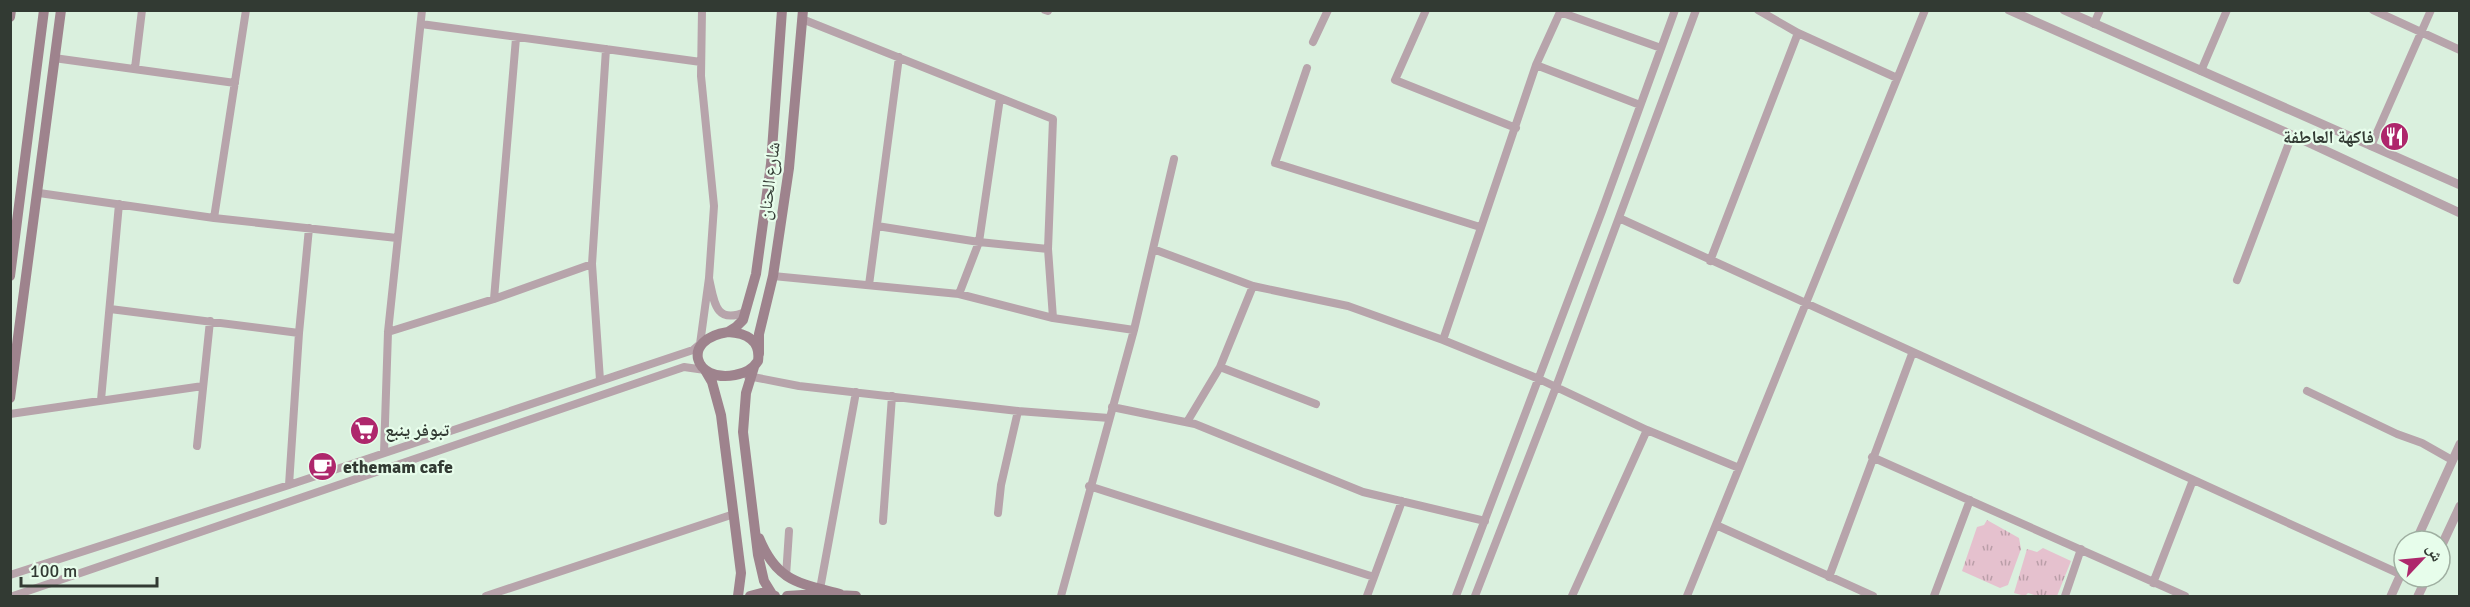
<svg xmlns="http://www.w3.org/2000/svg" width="2470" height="607" font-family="Signika,'Noto Naskh Arabic',sans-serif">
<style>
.grass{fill:url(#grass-tufts)}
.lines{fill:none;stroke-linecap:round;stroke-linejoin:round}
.minor{stroke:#b7a4ab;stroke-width:8}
.tertiary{stroke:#b7a4ab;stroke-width:9}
.secondary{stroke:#9e838d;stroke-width:10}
.labels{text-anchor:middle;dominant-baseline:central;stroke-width:4.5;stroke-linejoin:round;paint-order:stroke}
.poi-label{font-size:18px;font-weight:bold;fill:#323a33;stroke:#e7fdeb;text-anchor:start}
.street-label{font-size:18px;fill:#323a33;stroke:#e7fdeb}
</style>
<defs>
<pattern id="grass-tufts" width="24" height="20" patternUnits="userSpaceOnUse" patternTransform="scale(1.5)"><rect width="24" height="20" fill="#e5c1ce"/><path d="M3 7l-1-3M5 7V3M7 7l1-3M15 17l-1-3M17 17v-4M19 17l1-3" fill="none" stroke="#ba9ea8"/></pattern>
</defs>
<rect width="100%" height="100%" fill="#daf0de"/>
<path class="grass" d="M1987 520 2019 538 2021 549 2008 585 2000 588 1962 571 1977 527 1984 525Z
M2043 548 2071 561 2057 596H2037L2028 593 2025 596 2014 593 2027 549 2037 552Z"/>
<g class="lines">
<path class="minor" d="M702 10 701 76 714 206 709 278
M1045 10 1048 11
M1426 10 1395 80 1516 128
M1758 10 1798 33 1897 78
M2373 10 2460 50
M1560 12 1661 48
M802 19 1053 119 1048 249 1053 318
M421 24 701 62
M2094 24 2100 10
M1313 42 1328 10
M54 58 235 83
M1536 65 1640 105
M135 68 142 10
M1307 68 1275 163 1480 227
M2201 71 2227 10
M2371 146 2431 10
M39 193 214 218 397 238
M214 218 246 10
M1619 218 2400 574
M877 226 979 242 1048 249
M1153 249 1253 286 1348 306 1443 340 1539 379 1647 430 1739 468
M1710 261 1798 33
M773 276 959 294 1053 318 1134 330
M2237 280 2292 135
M869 285 899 57
M959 294 979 242 1000 98
M494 299 516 38
M110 309 299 333
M388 332 494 299 592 264
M1443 340 1536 65 1561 10
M1220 367 1316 404
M748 376 799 386 1018 411 1109 418
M600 380 592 264 606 49
M2307 391 2397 434 2422 443 2452 460
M101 400 119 204
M1112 407 1195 424 1363 492 1485 521
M10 414 203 386
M1187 422 1220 367 1253 286
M197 446 210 321
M384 453 388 332 422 10
M1872 457 2185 596
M289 485 299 333 309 228
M1089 486 1374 577
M998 513 1001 485 1018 411
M883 521 892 396
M1716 525 1873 596
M10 575 289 485 693 350 700 344 709 278C714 301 715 325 745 312
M786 576 789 531
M1829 577 1912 354
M2153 583 2193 480
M820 589 856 392
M13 596 684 367 705 370
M486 596 734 514
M1061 596 1134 330 1174 159
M1367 596 1402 501
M1456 596 1602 211 1675 10
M1475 596 1556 387 1696 10
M1572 596 1647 430
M1687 596 1925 10
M1934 596 1970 500
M2065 596 2081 549"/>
<path class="tertiary" d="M2009 10 2292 135 2460 213
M2064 10 2460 185
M2416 541 2460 444
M2440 549 2460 506
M2391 596 2404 567
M2418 596 2427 577"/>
<path class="secondary" d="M10 17 11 10
M10 276 44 10
M728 332 736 327 743 320 756 274 771 164 782 10
M728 332C746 333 761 340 758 361 752 370 745 373 735 375 694 383 680 339 728 332Z
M759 354V334L773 276 789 168 803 10
M754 367 746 393 743 432 758 555 764 581 772 594
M705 370 712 382 721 415 741 573 738 596
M10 398 61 10
M759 538C777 582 799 583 840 594
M750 596 765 592 775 596
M787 596 818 594 856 596"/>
</g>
<defs>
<symbol id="restaurant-disc" viewBox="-11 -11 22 22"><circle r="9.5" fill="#ae276c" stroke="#e7fdeb"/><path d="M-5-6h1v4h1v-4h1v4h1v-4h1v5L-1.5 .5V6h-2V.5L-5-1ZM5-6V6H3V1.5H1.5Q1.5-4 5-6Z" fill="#fff"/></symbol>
<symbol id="supermarket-disc" viewBox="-11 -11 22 22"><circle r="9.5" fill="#ae276c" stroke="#e7fdeb"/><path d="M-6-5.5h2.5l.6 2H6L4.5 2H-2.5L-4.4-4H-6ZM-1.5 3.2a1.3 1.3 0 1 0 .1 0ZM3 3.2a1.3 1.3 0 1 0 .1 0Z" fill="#fff"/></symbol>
<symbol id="cafe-disc" viewBox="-11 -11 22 22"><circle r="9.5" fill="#ae276c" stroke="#e7fdeb"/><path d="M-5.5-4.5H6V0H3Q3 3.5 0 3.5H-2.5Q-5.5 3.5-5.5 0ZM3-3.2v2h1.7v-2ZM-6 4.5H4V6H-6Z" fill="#fff"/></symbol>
</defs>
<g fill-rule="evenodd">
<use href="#restaurant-disc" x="2378" y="120" width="33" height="33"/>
<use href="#supermarket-disc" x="348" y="414" width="33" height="33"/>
<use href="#cafe-disc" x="306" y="450" width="33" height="33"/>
</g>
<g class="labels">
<g class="poi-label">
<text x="2374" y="137" text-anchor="end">فاكهة العاطفة</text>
<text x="385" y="430">تبوفر ينبع</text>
<text x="343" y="467">ethemam cafe</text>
</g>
<g class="street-label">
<text transform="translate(769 181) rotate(-83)">شارع الحنان</text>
</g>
</g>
<rect width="2470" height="607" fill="none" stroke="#323a33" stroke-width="24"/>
<g transform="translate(2422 559) rotate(64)"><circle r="28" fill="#e7fdeb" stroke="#9fafa1" stroke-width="1.5"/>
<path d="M0-4.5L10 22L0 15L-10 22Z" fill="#ae276c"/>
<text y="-9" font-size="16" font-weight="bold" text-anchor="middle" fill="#323a33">ش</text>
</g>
<path d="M21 577v9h136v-9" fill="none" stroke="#323a33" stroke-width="3"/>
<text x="30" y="577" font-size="18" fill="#323a33" stroke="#e7fdeb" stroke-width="4.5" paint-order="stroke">100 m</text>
</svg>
